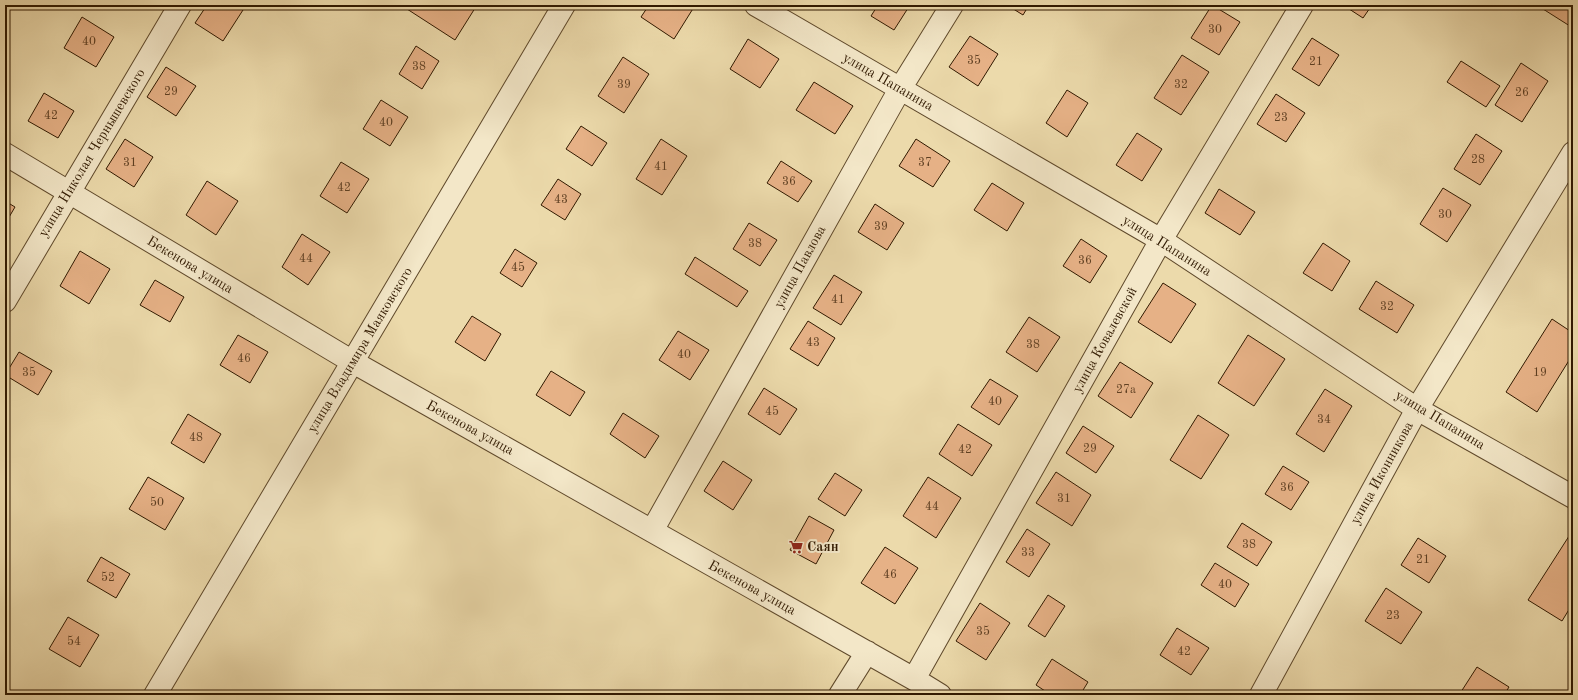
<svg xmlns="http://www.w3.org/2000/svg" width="1578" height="700" font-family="'Old Standard TT',serif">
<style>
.building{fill:#e6b186;stroke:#301900}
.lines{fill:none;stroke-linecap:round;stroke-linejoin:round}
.minor-casing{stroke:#5f492b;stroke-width:24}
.minor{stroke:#f3e7c8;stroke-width:22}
.labels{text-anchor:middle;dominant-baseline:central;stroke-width:4;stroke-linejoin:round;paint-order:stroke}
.number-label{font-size:12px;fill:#5e3f22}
.street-label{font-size:14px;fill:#301900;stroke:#f3e7c8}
.poi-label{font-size:14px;font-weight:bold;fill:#301900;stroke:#f3e7c8;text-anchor:start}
</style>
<rect width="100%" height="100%" fill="#ecdaab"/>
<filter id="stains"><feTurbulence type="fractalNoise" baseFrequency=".005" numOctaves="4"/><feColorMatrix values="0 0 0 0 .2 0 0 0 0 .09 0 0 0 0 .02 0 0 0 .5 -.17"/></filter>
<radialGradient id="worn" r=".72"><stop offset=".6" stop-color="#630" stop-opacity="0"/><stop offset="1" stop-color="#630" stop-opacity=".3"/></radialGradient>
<path class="building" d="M207 5H235L243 10 223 41 195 23Z
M409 5H477L455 40 407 9Z
M649 5H690L694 7 674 39 641 17Z
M878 5H910L894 30 871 16Z
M1007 5H1029L1023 15Z
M1212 5 1240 22 1219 55 1191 38Z
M1343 5H1372L1363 18Z
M1545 5H1573V28L1543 9Z
M82 17 114 37 96 67 64 48Z
M970 36 998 54 978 86 949 67Z
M1312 38 1339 55 1319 86 1292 69Z
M748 39 779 59 760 88 730 69Z
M416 46 439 61 422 89 399 74Z
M1182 55 1209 72 1181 115 1154 98Z
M623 57 649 74 624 113 598 96Z
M1461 61 1500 86 1486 107 1447 82Z
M1521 63 1548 81 1522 122 1495 105Z
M166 67 196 86 176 116 147 97Z
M814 82 853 106 835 134 796 110Z
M1067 90 1088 103 1067 137 1046 123Z
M44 93 74 111 58 138 28 121Z
M1276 94 1305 113 1286 142 1257 124Z
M381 100 408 117 390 146 363 129Z
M581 126 607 143 592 166 566 149Z
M1137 133 1162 149 1142 181 1116 165Z
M1476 134 1502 151 1480 185 1454 169Z
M125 139 153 157 134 187 106 169Z
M661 139 687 156 662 195 636 179Z
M916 139 950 161 933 187 899 166Z
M781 161 812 181 798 202 767 183Z
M341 162 369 179 347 213 320 196Z
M558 179 581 194 565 220 541 205Z
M207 181 238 201 216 235 186 215Z
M992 183 1024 203 1007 231 974 210Z
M1443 188 1471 205 1447 242 1420 224Z
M1219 189 1255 212 1240 235 1205 213Z
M5 201 15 207 5 224Z
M875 204 904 223 887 250 858 232Z
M749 223 777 240 760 266 733 249Z
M302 234 330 252 308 285 282 267Z
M1081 239 1107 256 1090 283 1063 266Z
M1323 243 1350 261 1332 291 1303 273Z
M515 249 537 263 522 287 500 273Z
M80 251 110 269 89 304 60 286Z
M695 257 748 291 737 307 685 274Z
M834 275 862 292 841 325 813 308Z
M155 280 184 297 170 322 140 305Z
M1376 281 1414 305 1397 333 1359 309Z
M1163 283 1196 304 1171 343 1138 322Z
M472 316 501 334 485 361 455 342Z
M1029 317 1060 337 1037 372 1006 352Z
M1552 319 1573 333V354L1537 412 1506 392Z
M808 321 835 338 818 366 790 349Z
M678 331 709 350 690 380 659 360Z
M238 335 268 352 250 383 220 365Z
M1248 335 1285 359 1254 406 1218 383Z
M19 352 52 371 38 395 5 375Z
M1120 362 1153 383 1131 418 1098 396Z
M551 371 585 392 570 416 536 395Z
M990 379 1018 396 999 425 971 407Z
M764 388 797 409 780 435 748 414Z
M1325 389 1352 406 1324 452 1296 434Z
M623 413 659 436 645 458 610 434Z
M188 414 221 434 204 463 171 443Z
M1198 415 1229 435 1201 479 1170 460Z
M958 424 992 445 972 476 939 454Z
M1083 426 1114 446 1096 473 1066 453Z
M723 461 752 480 733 510 704 491Z
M1283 466 1309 482 1291 510 1265 494Z
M1056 472 1091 495 1072 526 1036 503Z
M835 473 862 490 845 516 818 499Z
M148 477 184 498 165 530 129 509Z
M928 477 961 498 936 538 903 516Z
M809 516 834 530 816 564 790 550Z
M1242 523 1272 542 1257 566 1227 547Z
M1027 529 1050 544 1029 577 1006 562Z
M1571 533 1573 534V603L1562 621 1528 600Z
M1418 538 1446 556 1429 583 1401 565Z
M885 547 918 568 895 604 861 583Z
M101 557 130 574 116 598 87 581Z
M1215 563 1249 584 1235 607 1201 585Z
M1386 588 1422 612 1401 644 1365 621Z
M1048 595 1065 606 1045 637 1028 626Z
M980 603 1010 623 986 660 956 641Z
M68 617 99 635 80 667 49 649Z
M1177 628 1209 648 1191 675 1160 655Z
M1052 659 1088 682 1080 695H1051L1036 685Z
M1477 667 1509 687 1504 695H1459Z"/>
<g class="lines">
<defs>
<path id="minor" d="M756 5 1161 240 1417 409 1573 497
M5 154 353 362 914 679 940 695
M5 301 180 5
M652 531 900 89 952 5
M914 679 1161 240 1302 5
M155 695 564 5
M840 695 867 652
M1261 695 1417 409 1573 153"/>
</defs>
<use href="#minor" class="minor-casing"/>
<use href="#minor" class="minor"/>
</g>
<defs>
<symbol id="supermarket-bare" viewBox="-9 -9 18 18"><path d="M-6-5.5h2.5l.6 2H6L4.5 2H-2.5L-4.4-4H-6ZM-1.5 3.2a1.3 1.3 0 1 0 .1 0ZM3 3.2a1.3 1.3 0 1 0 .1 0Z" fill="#8f2418" stroke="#f3e7c8" stroke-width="2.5" paint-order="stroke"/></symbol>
</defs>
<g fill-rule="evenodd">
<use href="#supermarket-bare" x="786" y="537" width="20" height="20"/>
</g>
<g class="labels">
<g class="number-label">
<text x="1215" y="30">30</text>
<text x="89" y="42">40</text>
<text x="974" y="61">35</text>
<text x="1316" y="62">21</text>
<text x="419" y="67">38</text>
<text x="624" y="85">39</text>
<text x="1181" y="85">32</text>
<text x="171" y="92">29</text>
<text x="1522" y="93">26</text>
<text x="51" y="116">42</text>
<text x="1281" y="118">23</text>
<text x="386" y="123">40</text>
<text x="1478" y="160">28</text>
<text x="130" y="163">31</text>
<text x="925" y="163">37</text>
<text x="661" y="167">41</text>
<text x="789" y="182">36</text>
<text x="344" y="188">42</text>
<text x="561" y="200">43</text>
<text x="1445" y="215">30</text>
<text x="881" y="227">39</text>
<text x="755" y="244">38</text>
<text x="306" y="259">44</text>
<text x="1085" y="261">36</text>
<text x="518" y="268">45</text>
<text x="838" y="300">41</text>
<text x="1387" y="307">32</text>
<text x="813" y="343">43</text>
<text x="1033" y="345">38</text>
<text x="684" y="355">40</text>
<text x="244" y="359">46</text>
<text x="29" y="373">35</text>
<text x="1540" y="373">19</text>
<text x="1126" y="390">27а</text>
<text x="995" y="402">40</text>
<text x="772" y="412">45</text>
<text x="1324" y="420">34</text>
<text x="196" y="438">48</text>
<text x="1090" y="449">29</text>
<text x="965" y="450">42</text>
<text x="1287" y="488">36</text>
<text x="1064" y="499">31</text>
<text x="157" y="503">50</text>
<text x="932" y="507">44</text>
<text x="1249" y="545">38</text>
<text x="1028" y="553">33</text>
<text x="1423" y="560">21</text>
<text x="890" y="575">46</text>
<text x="108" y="578">52</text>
<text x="1225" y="585">40</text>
<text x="1393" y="616">23</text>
<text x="983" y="632">35</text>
<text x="74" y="642">54</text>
<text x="1184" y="652">42</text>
</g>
<g class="street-label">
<text transform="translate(888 82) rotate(30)">улица Папанина</text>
<text transform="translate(92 153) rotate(-59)">улица Николая Чернышевского</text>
<text transform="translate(1167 246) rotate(32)">улица Папанина</text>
<text transform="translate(190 265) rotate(31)">Бекенова улица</text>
<text transform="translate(800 267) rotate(-61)">улица Павлова</text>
<text transform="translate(1105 340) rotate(-61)">улица Ковалевской</text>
<text transform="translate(360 350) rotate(-59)">улица Владимира Маяковского</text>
<text transform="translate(1440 420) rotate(31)">улица Папанина</text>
<text transform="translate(470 428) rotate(29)">Бекенова улица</text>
<text transform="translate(1382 473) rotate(-61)">улица Иконникова</text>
<text transform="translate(752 588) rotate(29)">Бекенова улица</text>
</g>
<g class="poi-label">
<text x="807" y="547">Саян</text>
</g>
</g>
<rect width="1578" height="700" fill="none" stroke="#ecdaab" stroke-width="20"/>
<rect x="6" y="6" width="1566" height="688" fill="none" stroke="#301900" stroke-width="2"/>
<rect x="10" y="10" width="1558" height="680" fill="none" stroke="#301900"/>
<rect width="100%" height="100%" filter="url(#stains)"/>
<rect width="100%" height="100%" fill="url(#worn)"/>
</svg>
